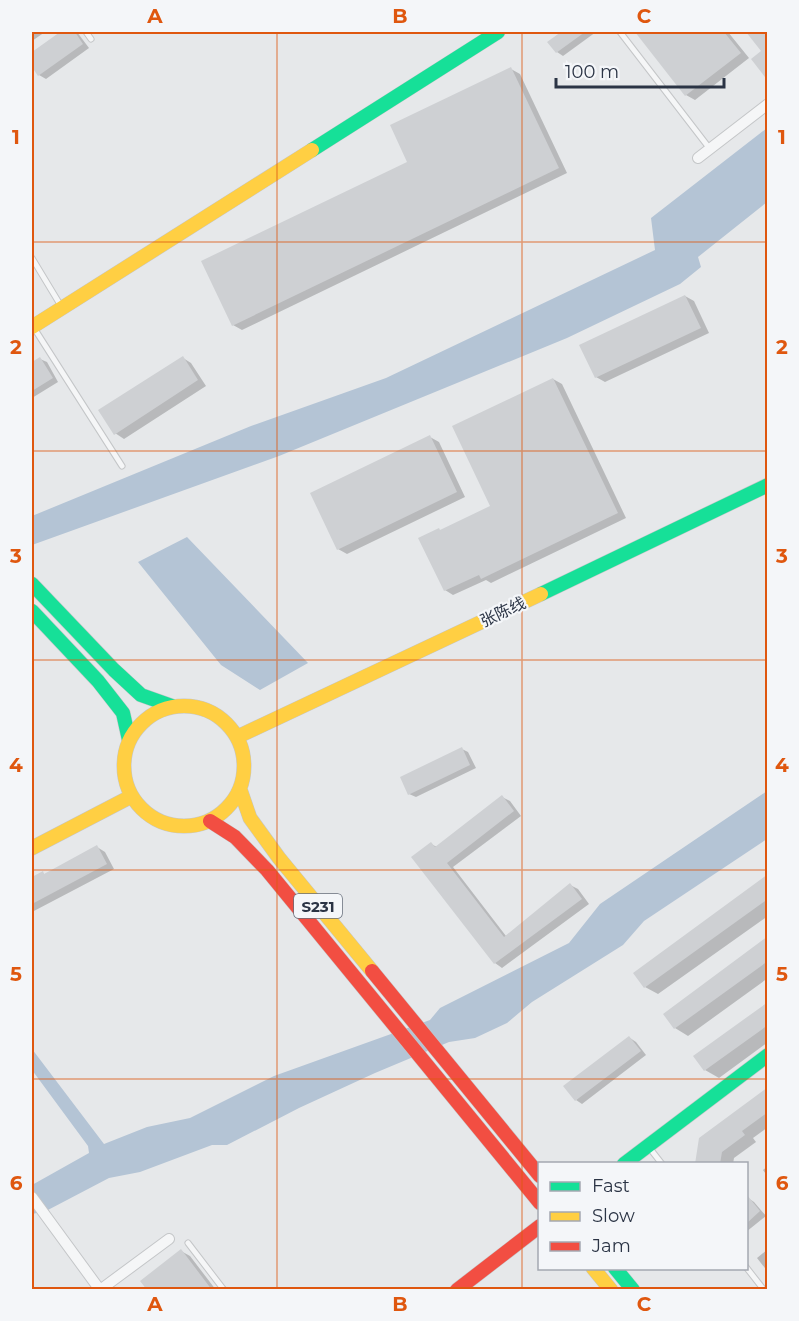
<svg xmlns="http://www.w3.org/2000/svg" width="799" height="1321" font-family="Montserrat,'Noto Sans SC',sans-serif">
<style>
.water{fill:#b4c4d5}
.shadow{fill:#0003}
.building{fill:#ced0d3}
.lines{fill:none;stroke-linecap:round;stroke-linejoin:round}
.lane-casing{stroke:#c4c6c8;stroke-width:7}
.street-casing{stroke:#c4c6c8;stroke-width:12}
.fast-casing{stroke:#c4c6c8;stroke-width:15}
.slow-casing{stroke:#c4c6c8;stroke-width:15}
.jam-casing{stroke:#c4c6c8;stroke-width:15}
.lane{stroke:#f5f6f7;stroke-width:5}
.street{stroke:#f5f6f7;stroke-width:10}
.fast{stroke:#16e098;stroke-width:14}
.slow{stroke:#ffcf43;stroke-width:14}
.jam{stroke:#f24e42;stroke-width:14}
.grid{fill:none;stroke:#df570f;stroke-width:1.5;stroke-opacity:0.55}
.labels{text-anchor:middle;dominant-baseline:central;stroke-width:4.5;stroke-linejoin:round;paint-order:stroke}
.shield{fill:#f4f6f9;stroke:#676e7b;stroke-width:1.5}
.shield-label{font-size:15px;font-weight:bold;fill:#2b3445}
.street-label{font-size:16px;fill:#2b3445;stroke:#f4f6f9}
.neatline{fill:none;stroke:#df570f;stroke-width:2}
.grid-label{font-size:20px;text-anchor:middle;font-weight:bold;fill:#df570f}
</style>
<rect width="100%" height="100%" fill="#e6e8ea"/>
<path class="water" d="M767 128V202L698 257 701 267 680 284 567 338 279 456 32 545V516L251 426 386 378 655 250 651 218Z
M187 537 308 663 260 690 221 665 138 562Z
M767 791V839L644 921 623 945 532 1002 507 1023 475 1038 449 1042 375 1073 299 1108 227 1145H212L140 1172 109 1178 46 1211 32 1214V1185L89 1153 88 1146 32 1070V1049L104 1144 147 1127 190 1118 274 1076 430 1020 440 1008 569 943 600 904Z"/>
<path class="shadow" d="M32 32H45L32 41Z
M63 32H77L89 48 46 79 39 75 32 64V54Z
M564 32H596L563 56 557 52 549 42Z
M637 32H728L749 58 695 100 686 95Z
M511 69 520 74 567 173 242 330 233 325Z
M685 296 694 301 709 333 605 382 596 377Z
M183 358 191 363 206 386 124 439 115 433Z
M40 359 47 362 58 382 32 398V364Z
M553 379 562 384 626 518 491 583 486 580 453 595 445 590 442 531 492 507Z
M430 437 439 442 465 497 347 554 338 549Z
M462 749 468 752 476 768 416 797 409 794Z
M502 797 510 801 521 816 453 867 506 936 570 885 578 889 589 904 502 968 495 963 431 844 437 847Z
M97 847 105 852 114 869 32 912V879L43 873 45 875Z
M768 876V916L658 994 645 987Z
M768 939V978L688 1036 675 1028 665 1015Z
M768 1003V1042L719 1078 705 1070Z
M630 1038 636 1042 646 1055 582 1104 576 1100Z
M768 1088V1127L753 1138 756 1142 734 1158 733 1164H696Z
M768 1166V1177L763 1170Z
M748 1198 754 1202 766 1216 746 1232Z
M768 1249V1272L757 1258Z
M181 1251 190 1256 216 1290H149Z"/>
<path class="building" d="M60 32H75L83 44 38 76 32 67V52Z
M561 32H585L556 53 547 42Z
M635 32H724L741 53 685 96Z
M746 32H768V81L751 59 761 51Z
M511 67 559 168 232 326 201 261 407 162 390 125Z
M685 295 701 328 595 378 579 345Z
M183 356 198 380 114 435 98 410Z
M40 357 53 378 32 391V362Z
M553 378 618 513 481 579 479 575 444 591 418 538 439 528 440 530 490 506 452 426Z
M430 435 457 492 337 550 310 493Z
M462 747 470 765 408 795 400 777Z
M502 795 514 811 447 863 504 937 570 883 582 899 494 964 411 857 431 842 435 847Z
M97 845 107 864 32 904V877L43 871 44 874Z
M768 874V899L644 988 633 973Z
M768 936V961L674 1029 663 1014Z
M768 1002V1025L704 1071 693 1056Z
M629 1036 641 1051 575 1101 563 1086Z
M768 1087V1112L742 1131 745 1135 722 1152 720 1164H695L699 1138Z
M747 1195 760 1211 747 1223Z
M181 1249 212 1290H147L140 1281Z"/>
<g class="lines">
<defs>
<path id="lane" d="M86 32 91 39
M620 32 710 149
M32 258 61 306
M34 328 122 466
M648 1146 662 1164
M188 1243 224 1290
M746 1267 764 1290"/>
<path id="street" d="M698 158 768 104
M32 1197 100 1290
M100 1290 169 1239"/>
<path id="fast" d="M312 150 498 32
M32 584 114 670 141 695 172 706
M541 594 768 485
M32 611 98 681 123 713 129 740
M624 1164 768 1055
M615 1268 633 1290"/>
<path id="slow" d="M32 327 312 150
M124 766a60 60 0 1 1 120 0a60 60 0 1 1-120 0Z
M237 737 541 594
M240 789 250 818 279 858 372 971
M32 848 132 796
M593 1268 611 1290"/>
<path id="jam" d="M210 821 235 837 267 870 540 1203
M372 971 540 1176
M457 1290 540 1226"/>
</defs>
<use href="#lane" class="lane-casing"/>
<use href="#street" class="street-casing"/>
<use href="#fast" class="fast-casing"/>
<use href="#slow" class="slow-casing"/>
<use href="#jam" class="jam-casing"/>
<use href="#lane" class="lane"/>
<use href="#street" class="street"/>
<use href="#fast" class="fast"/>
<use href="#slow" class="slow"/>
<use href="#jam" class="jam"/>
</g>
<path class="grid" d="M277 32V1290M522 32V1290M32 242H768M32 451H768M32 660H768M32 870H768M32 1079H768"/>
<g class="labels">
<rect class="shield" x="294" y="894" width="48" height="24" rx="4.5"/>
<g class="shield-label">
<text x="318" y="906">S231</text>
</g>
<g class="street-label">
<text transform="translate(503 612) rotate(-25)">张陈线</text>
</g>
</g>
<rect width="799" height="1321" fill="none" stroke="#f4f6f9" stroke-width="66"/>
<rect x="538" y="1162" width="210" height="108" fill="#f4f6f9" stroke="#a4a8b1" stroke-width="1.5"/>
<rect x="550" y="1182" width="30" height="9" fill="#16e098" stroke="#a4a8b1" stroke-width="1.5"/>
<text x="592" y="1192" font-size="18" fill="#2b3445">Fast</text>
<rect x="550" y="1212" width="30" height="9" fill="#ffcf43" stroke="#a4a8b1" stroke-width="1.5"/>
<text x="592" y="1222" font-size="18" fill="#2b3445">Slow</text>
<rect x="550" y="1242" width="30" height="9" fill="#f24e42" stroke="#a4a8b1" stroke-width="1.5"/>
<text x="592" y="1252" font-size="18" fill="#2b3445">Jam</text>
<path d="M556 78v9h168v-9" fill="none" stroke="#2b3445" stroke-width="3"/>
<text x="565" y="78" font-size="18" fill="#2b3445" stroke="#f4f6f9" stroke-width="4.5" paint-order="stroke">100 m</text>
<rect x="33" y="33" width="733" height="1255" class="neatline"/>
<g class="grid-label">
<text x="155" y="23">A</text>
<text x="400" y="23">B</text>
<text x="644" y="23">C</text>
<text x="16" y="144">1</text>
<text x="782" y="144">1</text>
<text x="16" y="354">2</text>
<text x="782" y="354">2</text>
<text x="16" y="563">3</text>
<text x="782" y="563">3</text>
<text x="16" y="772">4</text>
<text x="782" y="772">4</text>
<text x="16" y="981">5</text>
<text x="782" y="981">5</text>
<text x="16" y="1190">6</text>
<text x="782" y="1190">6</text>
<text x="155" y="1311">A</text>
<text x="400" y="1311">B</text>
<text x="644" y="1311">C</text>
</g>
</svg>
